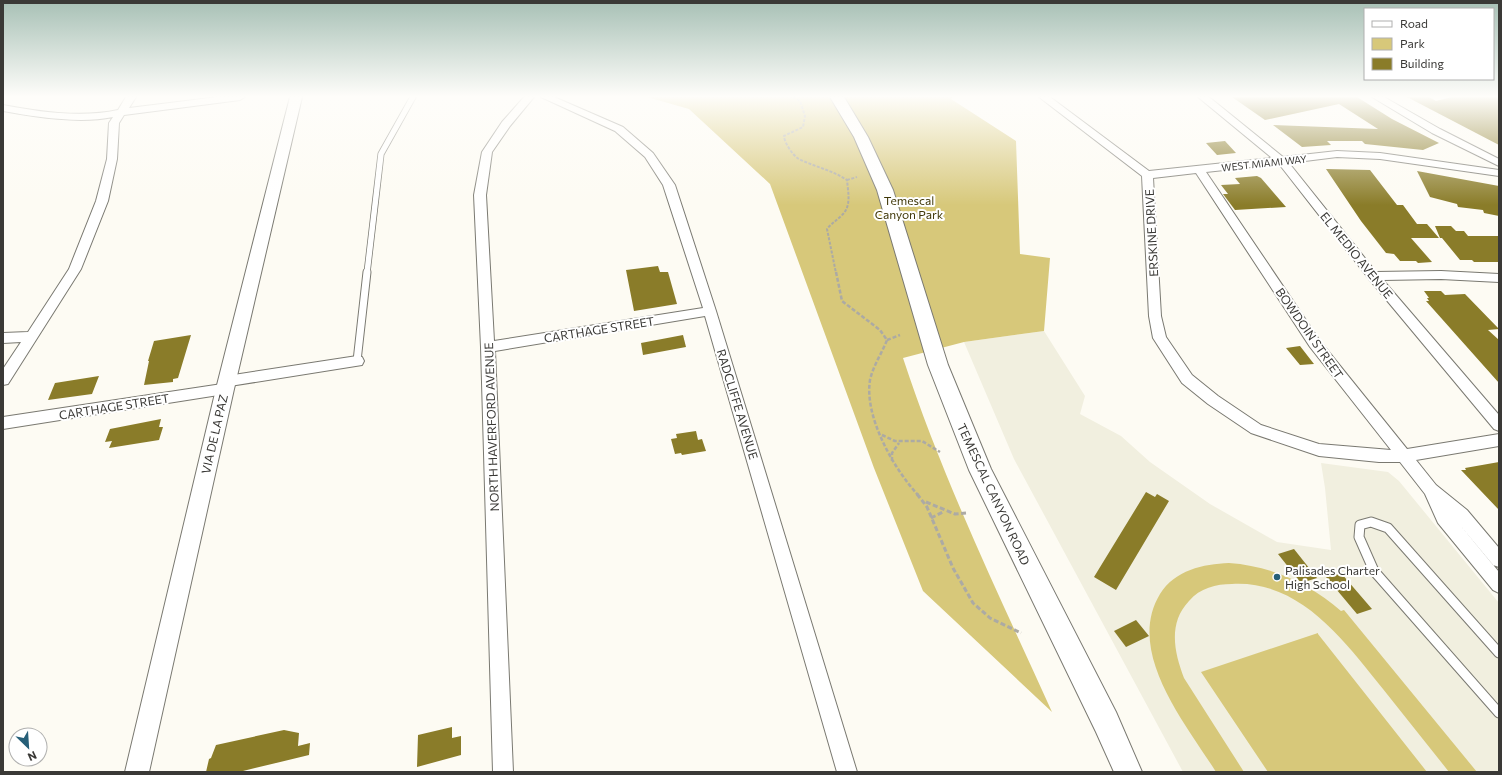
<svg xmlns="http://www.w3.org/2000/svg" width="1502" height="775" font-family="Commissioner,sans-serif">
<style>
.built{fill:#f1efdf}
.green{fill:#d7c87a}
.building{fill:#8a7c29}
.lines{fill:none;stroke-linecap:round;stroke-linejoin:round}
.service-far2-casing{stroke:#7a7971;stroke-width:7}
.service-far1-casing{stroke:#7a7971;stroke-width:9}
.service-casing{stroke:#7a7971;stroke-width:11}
.minor-casing{stroke:#7a7971;stroke-width:2}
.tertiary-casing{stroke:#7a7971;stroke-width:2}
.secondary-casing{stroke:#7a7971;stroke-width:2}
.path-far2{stroke:#acaaa4;stroke-width:2;stroke-dasharray:3 1.5;stroke-linecap:butt}
.path-far1{stroke:#acaaa4;stroke-width:2.5;stroke-dasharray:4 2;stroke-linecap:butt}
.path{stroke:#acaaa4;stroke-width:3;stroke-dasharray:5 2.5;stroke-linecap:butt}
.service-far2{stroke:#fff;stroke-width:5.5}
.service-far1{stroke:#fff;stroke-width:7}
.service{stroke:#fff;stroke-width:9}
.minor{fill:#fff;fill-rule:evenodd}
.tertiary{fill:#fff;fill-rule:evenodd}
.secondary{fill:#fff;fill-rule:evenodd}
.poi-dot{fill:#265f78;stroke:#fff;stroke-width:1.5}
.labels{text-anchor:middle;dominant-baseline:central;stroke-width:4;stroke-linejoin:round;paint-order:stroke}
.far-street-label{font-size:10px;fill:#3a3936;stroke:#fff}
.park-label{font-size:12px;fill:#3f3708;stroke:#fff}
.street-label{font-size:12px;fill:#3a3936;stroke:#fff}
.poi-label{font-size:12px;fill:#3a3936;stroke:#fff;text-anchor:start}
</style>
<rect width="100%" height="100%" fill="#fdfbf3"/>
<path class="built" d="M1044 331 1085 396 1080 414 1121 436 1150 462 1210 504 1277 542 1331 550 1325 488 1321 463 1388 472 1399 481 1499 603V772H1183L1014 459 964 342Z"/>
<path class="green" d="M647 97H953L951 99 1016 141 1020 254 1050 258 1044 331 964 342 903 358C943 480 999 595 1052 712L923 591 874 468 770 184 689 109Z
M1229 563C1271 566 1309 583 1341 611L1344 610 1477 772H1449C1427 744 1405 717 1383 689 1345 642 1301 580 1232 584 1216 584 1200 588 1189 601 1168 623 1174 652 1184 678L1244 772H1216C1186 724 1125 652 1160 594 1175 570 1203 564 1229 563Z
M1318 633V634L1427 772H1268L1201 672Z"/>
<path class="building" d="M1232 97H1357L1392 119 1439 143 1423 150 1365 144 1362 141H1327L1331 145 1302 147 1273 125 1378 129 1339 104 1265 120Z
M1407 97H1429L1436 101 1452 97H1499V145Z
M1225 141 1236 153 1217 155 1206 143Z
M1326 169 1370 170 1397 205H1403L1417 224H1427L1439 238H1411L1432 262 1418 263 1416 261H1400L1394 254 1386 253 1361 221Z
M1417 171 1499 186V216L1484 213 1483 210 1458 207 1457 204 1430 197Z
M1257 176 1261 178 1286 207 1235 210 1223 194H1228L1221 185 1240 184 1235 178Z
M1435 226H1451L1456 231H1464L1468 236H1499V262H1474L1472 260H1460L1442 238H1440Z
M658 266 660 272H668L677 304 634 311 626 270Z
M1424 291H1441L1445 295 1465 294 1499 329 1488 330 1499 340V383L1426 301H1429L1427 298H1429Z
M191 335 178 378 173 379V382L144 385 149 361H148L154 341Z
M683 335 686 347 643 355 641 343Z
M1300 346 1314 364 1300 365 1286 348Z
M99 376 92 394 48 400 55 383Z
M161 419 159 427H163L159 440 109 448 112 441 105 442 110 429Z
M696 431 698 440 702 439 706 451 682 455 681 453 675 454 671 439 677 438 676 434Z
M1499 462V510L1461 470H1466L1465 468Z
M1146 492 1155 497 1157 494 1169 501 1116 590 1094 577Z
M1294 549 1317 578 1301 583 1278 554Z
M1341 573 1372 609 1357 614 1326 577Z
M1136 620 1149 636 1126 647 1114 631Z
M452 727V738L461 736V755L417 767 418 735Z
M284 730 299 733 298 746 310 743 309 755 239 772H206L209 759 211 758 216 745Z"/>
<g class="lines">
<defs>
<path id="service-far2" d="M367 273 381 154 413 97"/>
<path id="service-far1" d="M357 361 367 272"/>
<path id="service" d="M1499 653 1388 528 1371 522 1360 525 1359 537 1374 571 1499 713"/>
<path id="minor" d="M126 97H136L129 108 218 97H245L240 100 124 115 119 123 117 159 108 201 81 269 8 384 3 385V369L21 342 3 343V333L28 332 69 269 96 201 107 159 109 123 113 117C80 124 36 117 3 111V105C40 112 81 118 118 110Z
M524 97H534L510 126 492 152 486 195 494 341 703 308 663 185 645 157 615 131 541 97H554L623 127 653 153 675 185 716 311 857 772H837L705 316 495 351 513 772H493L481 347 474 195 482 152 502 122Z
M1039 97H1050L1149 171 1272 158 1198 97H1209L1283 157 1337 151 1380 153 1499 170V176L1380 159 1337 157 1289 163 1376 272 1441 271 1499 274V282L1441 279 1383 280 1499 415V431L1494 429 1369 279 1279 164 1206 172 1320 341 1407 449 1499 434V446L1416 460 1436 485 1467 510 1499 548V567L1493 565 1455 519 1499 572V593L1493 590 1438 523 1425 494 1400 462H1379L1319 456 1251 433 1208 404 1182 383 1153 338 1149 316 1142 176ZM1196 173 1310 347 1391 450 1319 444 1261 425 1218 396 1192 375 1166 337 1161 316 1153 178Z
M1372 97H1384L1440 129 1499 159V166L1432 133Z
M357 356 362 357 364 361 362 365 230 386 232 389 230 393 225 394 3 429V417L222 384 220 381 222 377 227 376Z"/>
<path id="tertiary" d="M290 97H302L234 389 149 772H125L216 389Z"/>
<path id="secondary" d="M830 97H844L868 137 893 190 948 365 991 469 1116 712 1142 772H1114L1096 732 969 470 928 365 877 190 854 137Z"/>
</defs>
<use href="#service-far2" class="service-far2-casing"/>
<use href="#service-far1" class="service-far1-casing"/>
<use href="#service" class="service-casing"/>
<use href="#minor" class="minor-casing"/>
<use href="#tertiary" class="tertiary-casing"/>
<use href="#secondary" class="secondary-casing"/>
<path class="path-far2" d="M793 97 800 101 805 116 803 127 784 136C784 142 793 156 799 159 815 167 832 170 847 180 848 192 852 207 841 216 836 221 831 224 827 229L836 273
M847 180 857 177"/>
<path class="path-far1" d="M836 272 842 301 880 330 887 340C882 353 873 366 870 380 864 417 894 469 918 495
M887 340 900 335
M882 435 895 441H922L940 452
M892 461V453L899 443"/>
<path class="path" d="M917 494 927 507 953 568 973 603 990 618 1021 633
M926 502 955 514 966 513
M931 518 943 512"/>
<use href="#service-far2" class="service-far2"/>
<use href="#service-far1" class="service-far1"/>
<use href="#service" class="service"/>
<use href="#minor" class="minor"/>
<use href="#tertiary" class="tertiary"/>
<use href="#secondary" class="secondary"/>
</g>
<linearGradient id="sky" x2="0" y2="1"><stop stop-color="#a7c0b5"/><stop offset="0.47" stop-color="#fefdfa"/><stop offset="1" stop-color="#fefdfa" stop-opacity="0"/></linearGradient>
<rect width="1502" height="205" fill="url(#sky)"/>
<circle class="poi-dot" cx="1277" cy="577" r="4"/>
<g class="labels">
<g class="far-street-label">
<text transform="translate(1264 163) rotate(-6)">WEST MIAMI WAY</text>
</g>
<g class="park-label">
<text x="909" y="200">Temescal<tspan x="909" dy="14">Canyon Park</tspan></text>
</g>
<g class="street-label">
<text transform="translate(1151 233) rotate(-93)">ERSKINE DRIVE</text>
<text transform="translate(1357 255) rotate(51)">EL MEDIO AVENUE</text>
<text transform="translate(599 329) rotate(-9)">CARTHAGE STREET</text>
<text transform="translate(1310 333) rotate(55)">BOWDOIN STREET</text>
<text transform="translate(738 404) rotate(73)">RADCLIFFE AVENUE</text>
<text transform="translate(114 406) rotate(-9)">CARTHAGE STREET</text>
<text transform="translate(491 427) rotate(-92)">NORTH HAVERFORD AVENUE</text>
<text transform="translate(214 434) rotate(-77)">VIA DE LA PAZ</text>
<text transform="translate(994 494) rotate(65)">TEMESCAL CANYON ROAD</text>
</g>
<g class="poi-label">
<text x="1285" y="570">Palisades Charter<tspan x="1285" dy="14">High School</tspan></text>
</g>
</g>
<rect width="1502" height="775" fill="none" stroke="#3a3936" stroke-width="8"/>
<rect x="1364" y="8" width="130" height="72" fill="#ffffff" stroke="#b0b0af"/>
<rect x="1372" y="21" width="20" height="6" fill="#ffffff" stroke="#b0b0af"/>
<text x="1400" y="28" font-size="12" fill="#3a3936">Road</text>
<rect x="1372" y="38" width="20" height="12" fill="#d7c87a" stroke="#b0b0af"/>
<text x="1400" y="48" font-size="12" fill="#3a3936">Park</text>
<rect x="1372" y="58" width="20" height="12" fill="#8a7c29" stroke="#b0b0af"/>
<text x="1400" y="68" font-size="12" fill="#3a3936">Building</text>
<g transform="translate(28 747) rotate(155)"><circle r="19" fill="#ffffff" stroke="#b0b0af"/>
<path d="M0-3L7 15L0 10L-7 15Z" fill="#265f78"/>
<text y="-6" font-size="11" font-weight="bold" text-anchor="middle" fill="#3a3936">N</text>
</g>
</svg>
